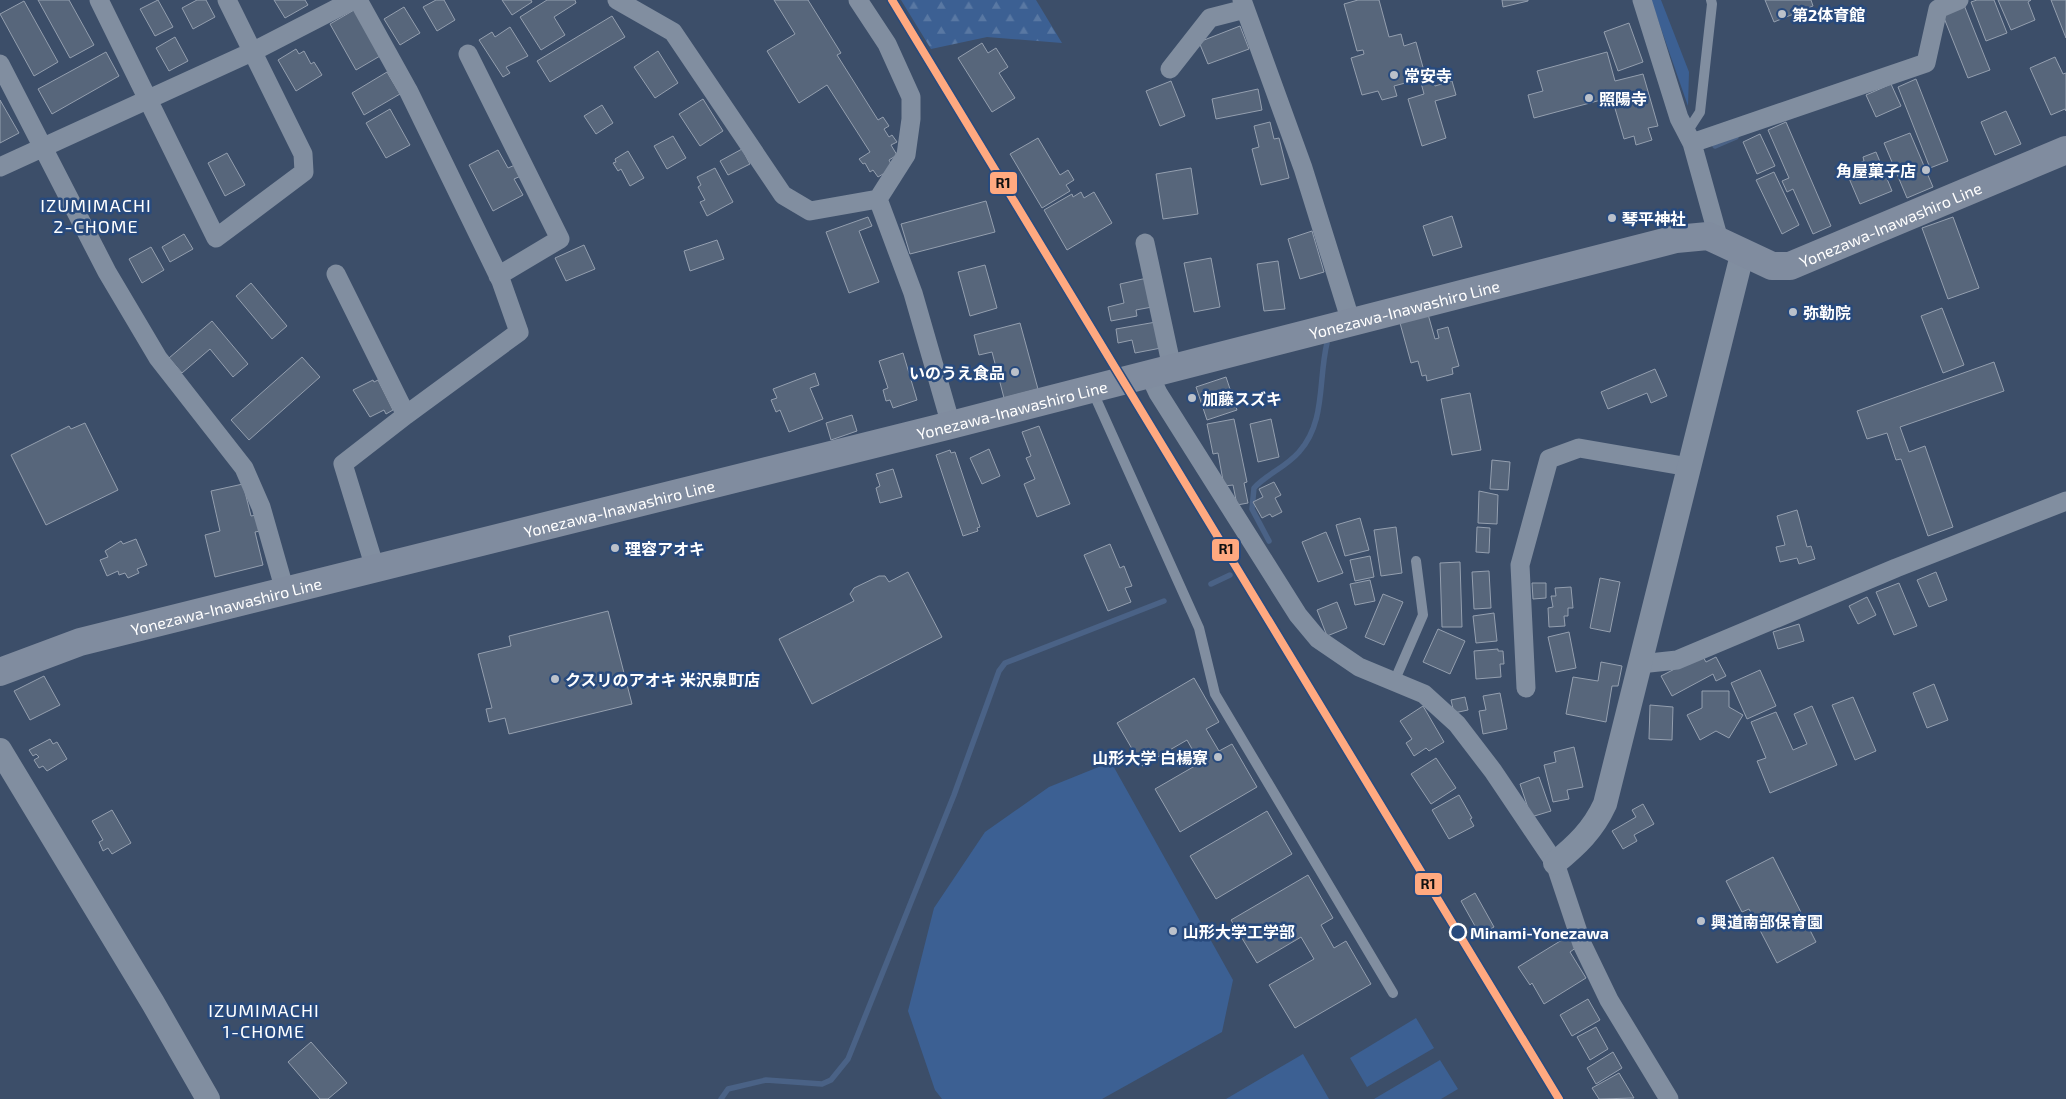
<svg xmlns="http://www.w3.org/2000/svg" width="2066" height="1099" font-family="'Exo 2','Noto Sans JP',sans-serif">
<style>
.green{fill:#3c6093}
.forest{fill:url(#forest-firs)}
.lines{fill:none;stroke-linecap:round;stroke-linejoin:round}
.stream{stroke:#4a6286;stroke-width:5.5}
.building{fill:#57667b;stroke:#949faf}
.service{stroke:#818ea0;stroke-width:10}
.minor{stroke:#818ea0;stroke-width:19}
.tertiary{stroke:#818ea0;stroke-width:24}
.primary{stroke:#808c9f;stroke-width:28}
.rail-1-casing{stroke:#284a7d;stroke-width:11}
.rail-1{stroke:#ffa980;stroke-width:8}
.poi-dot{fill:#bbc1ca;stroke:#284a7d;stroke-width:2}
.stop-dot{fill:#284a7d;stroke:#fff;stroke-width:2.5}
.labels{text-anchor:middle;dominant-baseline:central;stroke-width:5;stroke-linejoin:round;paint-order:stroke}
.poi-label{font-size:16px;font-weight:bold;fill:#fff;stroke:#284a7d;text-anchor:start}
.street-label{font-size:16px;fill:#fff;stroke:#284a7d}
.stop-label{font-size:16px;font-weight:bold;fill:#fff;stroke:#284a7d;text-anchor:start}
.neighbourhood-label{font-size:18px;letter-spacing:1px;fill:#fff;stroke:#284a7d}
.line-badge{stroke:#284a7d;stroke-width:2}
.pale-badge-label{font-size:14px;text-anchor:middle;font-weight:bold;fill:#111}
</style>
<defs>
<pattern id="forest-firs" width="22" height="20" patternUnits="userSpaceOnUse" patternTransform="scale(1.25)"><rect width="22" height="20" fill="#3c6093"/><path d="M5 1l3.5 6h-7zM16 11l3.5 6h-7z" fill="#5978a3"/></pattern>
</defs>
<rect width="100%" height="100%" fill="#3c4e69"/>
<path class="green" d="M1651 0H1661L1689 72 1688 106Z
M1111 762 1233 980 1222 1032 1102 1099H942L935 1090 908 1011 934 908 985 832 1049 787Z
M1416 1018 1434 1048 1367 1087 1350 1058Z
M1303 1054 1329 1099H1226Z
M1440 1060 1458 1089 1441 1099H1374Z"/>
<path class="forest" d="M901 0H1036L1062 43 987 37 931 49Z"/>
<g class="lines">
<path class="stream" d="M1715 146 1736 137
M1269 541 1252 509 1254 488C1267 474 1286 467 1299 452 1326 422 1318 380 1327 343
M1211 584 1230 575
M721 1099 728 1089 766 1080 822 1084 831 1080 848 1059 954 795 999 671 1005 663 1164 601"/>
</g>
<path class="building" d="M38 0H69L94 45 70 58Z
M158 0 173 27 155 36 140 9Z
M197 0H206L215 17 193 29 182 8Z
M274 0H305L308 5 285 18Z
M436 0H444L455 20 437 31 423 7Z
M502 0H531L532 2 512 15Z
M547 0H575L576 3 554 17 565 35 541 50 520 17Z
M774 0H808L841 53 837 55 878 120 883 117 889 126 884 129 889 137 892 135 897 142 891 145 897 155 889 160 893 168 878 177 873 170 870 172 865 163 863 164 859 159 870 152 827 85 799 103 767 51 795 34Z
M1358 0H1379L1389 37 1401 34 1404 46 1416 42 1424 71 1430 70 1435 86 1452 81 1456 95 1435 101 1446 138 1422 146 1408 99 1424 94 1420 79 1394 86 1397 96 1382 100 1378 91 1362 95 1351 58 1364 54 1363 50 1357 51 1344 4Z
M1502 0H1528V1L1503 7Z
M1765 0H1811L1813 6 1774 22Z
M1977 0H1994L2007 33 1986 41 1971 2Z
M1998 0H2031L2028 2 2035 20 2011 30Z
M2051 0H2066V38Z
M24 1 58 62 34 76 0 14Z
M1964 5 1990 70 1968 78 1942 13Z
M404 7 420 33 400 45 384 19Z
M354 10 380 56 356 70 330 24Z
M612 16 625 37 550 82 537 61Z
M1629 23 1643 62 1618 71 1604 32Z
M1240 26 1249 49 1208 64 1199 42Z
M510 27 528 56 506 67 510 73 503 77 479 40 492 32 495 37Z
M175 37 188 61 169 71 156 48Z
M982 43 988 53 996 48 1008 67 999 73 1015 98 992 112 958 58Z
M296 49 299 54 304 51 311 64 314 62 322 75 296 91 278 60Z
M658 51 678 83 655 98 634 67Z
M106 52 119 76 52 114 38 89Z
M1607 52 1615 81 1643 74 1658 126 1648 128 1652 140 1636 145 1634 136 1624 139 1614 105 1603 108 1601 100 1534 118 1528 95 1543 91 1537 71Z
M2055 57 2063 74 2066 73V111L2065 109 2051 115 2030 68Z
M387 72 400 94 364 115 352 93Z
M1916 79 1948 161 1930 168 1898 87Z
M1171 81 1185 116 1160 126 1146 91Z
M1891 84 1901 106 1876 117 1866 95Z
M1258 89 1262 110 1216 119 1212 99Z
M703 99 723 131 700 146 679 114Z
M0 100 19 133 0 143Z
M602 105 613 123 596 134 584 116Z
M390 109 410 145 386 158 366 123Z
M2006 111 2021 144 1995 155 1981 122Z
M1270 122 1274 139 1279 138 1289 178 1261 185 1252 149 1259 147 1254 126Z
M1786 122 1831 226 1813 234 1793 189 1787 192 1782 181 1789 178 1768 130Z
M1910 133 1933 187 1907 198 1884 143Z
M1760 134 1775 166 1757 174 1743 142Z
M673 136 686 158 667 169 654 146Z
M1038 138 1060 175 1068 170 1074 180 1066 185 1070 191 1042 208 1010 154Z
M742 149 750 164 728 175 720 161Z
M498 150 508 168 515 165 521 176 514 179 523 195 493 211 469 165Z
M628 151 644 178 630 186 621 169 618 171 613 163 616 162 615 159Z
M1876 152 1892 191 1860 204 1845 169 1864 161 1863 157Z
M227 153 245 185 225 196 208 163Z
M715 168 733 202 707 216 700 202 705 200 698 187 701 185 697 177Z
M1191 168 1198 214 1163 219 1156 174Z
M1774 172 1799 225 1782 234 1756 180Z
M1081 192 1084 198 1094 192 1112 223 1067 250 1044 210 1072 194 1073 197Z
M986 201 995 232 910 254 901 224Z
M1452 216 1462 247 1433 256 1423 226Z
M868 217 872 226 859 231 879 282 849 293 826 232Z
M1953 217 1979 288 1948 299 1922 228Z
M1312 231 1324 272 1300 279 1288 239Z
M184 234 193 249 170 262 162 247Z
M717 240 724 259 690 271 684 251Z
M584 245 595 269 566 281 555 258Z
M151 247 164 270 142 283 129 259Z
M1211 258 1220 307 1194 312 1184 263Z
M1278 261 1285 309 1264 311 1257 264Z
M985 265 997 308 970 316 958 272Z
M1147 278 1152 307 1136 310 1137 316 1111 321 1108 307 1124 303 1120 284Z
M251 283 287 326 272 339 236 296Z
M1426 307 1435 339 1439 338 1437 330 1448 327 1459 366 1452 368 1453 374 1427 381 1426 375 1422 376 1418 361 1411 363 1400 323Z
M1942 308 1964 365 1943 373 1921 316Z
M212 321 248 364 233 377 210 349 182 373 169 358Z
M1156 322 1161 348 1135 353 1132 340 1118 343 1116 329Z
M1020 323 1038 389 1004 398 992 352 979 355 974 335Z
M903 353 917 400 893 408 890 400 886 401 883 390 888 388 879 361Z
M302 357 320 377 249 440 231 420Z
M1994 362 2004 391 1900 427 1909 452 1925 446 1953 527 1928 536 1901 459 1896 460 1887 433 1867 439 1857 411Z
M1655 369 1667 396 1651 403 1647 393 1608 409 1601 392Z
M815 373 819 385 810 388 823 419 789 432 780 410 776 412 771 400 777 398 773 389Z
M1226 377 1237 410 1207 420 1196 387Z
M373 380 374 382 378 380 393 410 386 414 384 410 370 417 353 390Z
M1470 393 1481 450 1452 455 1441 399Z
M852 415 857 431 831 440 826 423Z
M1234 419 1247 482 1244 483 1248 503 1237 505 1233 485 1224 486 1218 453 1213 454 1207 424Z
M1271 419 1279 457 1258 462 1250 424Z
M85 423 118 490 46 525 11 455 69 426 71 429Z
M1039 426 1070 504 1037 517 1024 484 1035 479 1026 458 1031 456 1022 432Z
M989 449 1000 476 982 484 970 458Z
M950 450 951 453 955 452 980 527 977 528 978 531 963 536 936 455Z
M1492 460 1510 462 1508 490 1490 489Z
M893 469 902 497 880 503 876 488 880 486 876 474Z
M1274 482 1281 495 1275 498 1282 512 1272 517 1270 514 1262 518 1253 502 1263 497 1259 489Z
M243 484 251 516 256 515 260 531 255 532 263 565 215 577 205 535 220 531 211 491Z
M1479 491 1498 495 1497 524 1478 523Z
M1797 510 1807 547 1811 546 1815 559 1799 564 1797 558 1780 562 1776 547 1785 545 1777 516Z
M1360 518 1369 550 1345 556 1336 525Z
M1396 527 1402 573 1381 576 1374 530Z
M1477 527 1490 528 1489 553 1476 552Z
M1326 532 1343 573 1318 582 1302 542Z
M136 539 147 565 137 569 139 573 128 578 125 573 119 575 118 571 107 576 100 560 108 557 105 551 121 541 123 544Z
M1110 544 1120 568 1124 566 1132 586 1125 588 1131 602 1108 611 1084 555Z
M1370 556 1374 577 1355 581 1350 560Z
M1460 562 1462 627H1442L1440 563Z
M1489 571 1491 608 1474 609 1472 572Z
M908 572 942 637 812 704 779 639 854 601 850 594 854 588 879 576H885L889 582Z
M1936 572 1947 600 1929 607 1917 580Z
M1600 578 1620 582 1610 632 1590 628Z
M1370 580 1375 601 1355 605 1350 584Z
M1532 583H1546V598L1533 599Z
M1899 583 1917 626 1894 635 1876 592Z
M1571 587 1573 608H1568V616H1564L1565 626 1549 627 1548 608 1553 607 1551 596H1556L1555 588Z
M1383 594 1403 602 1384 645 1365 637Z
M1867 597 1876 615 1858 624 1849 606Z
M1337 602 1347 628 1327 636 1317 610Z
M608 611 632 704 509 734 505 718 489 722 486 709 492 708 478 654 511 646 509 636Z
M1494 613 1497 641 1476 643 1473 616Z
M1799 624 1804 641 1778 649 1773 632Z
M1438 629 1465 641 1450 674 1423 662Z
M1569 632 1576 668 1556 672 1548 637Z
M1498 649V651H1503L1504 664H1500L1501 677 1476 679 1474 651Z
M1702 655 1706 662 1716 657 1726 676 1716 681 1713 674 1672 696 1661 676Z
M1601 662 1622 666 1618 686H1612L1606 722 1566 714 1573 677 1598 681Z
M1760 670 1776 706 1747 719 1731 683Z
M44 676 60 705 30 720 14 691Z
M1194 678 1219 722 1206 729 1219 751 1232 744 1257 787 1180 832 1155 789 1200 763 1187 740 1142 766 1117 723Z
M1934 684 1948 720 1927 728 1913 693Z
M1702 691H1729V707L1743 715 1729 738 1716 731 1700 740 1687 715 1702 708Z
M1500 693 1507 729 1483 734 1479 711 1486 710 1483 696Z
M1465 697 1468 710 1454 713 1451 700Z
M1853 697 1876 751 1855 760 1832 705Z
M1650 705 1673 707 1672 740 1649 739Z
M1423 706 1444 742 1429 751 1426 748 1414 756 1406 743 1412 739 1400 721Z
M1812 706 1837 765 1770 793 1757 761 1766 758 1751 722 1776 712 1793 750 1807 744 1794 714Z
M50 739 53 744 57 742 67 759 47 771 43 766 39 768 34 760 39 757 36 754 33 756 29 750Z
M1574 747 1583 787 1567 790 1569 799 1553 802 1544 765 1556 762 1554 752Z
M1436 758 1456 788 1431 804 1411 774Z
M1539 777 1551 811 1531 817 1520 784Z
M1459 795 1472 818 1470 819 1474 826 1449 839 1432 810Z
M1643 804 1654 824 1634 835 1637 841 1623 849 1612 831 1636 817 1632 810Z
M112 810 131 843 112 854 108 848 103 851 99 842 103 840 92 821Z
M1267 811 1292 854 1216 899 1190 856Z
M1773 857 1816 942 1777 963 1749 909 1742 912 1726 881Z
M1308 875 1333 918 1321 925 1334 948 1346 941 1371 984 1295 1028 1269 985 1314 959 1301 937 1257 963 1231 920Z
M1475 893 1494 927 1480 935 1461 901Z
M1570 935 1577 947 1570 952 1586 978 1544 1004 1532 983 1530 985 1518 967Z
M1588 999 1600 1020 1572 1036 1560 1015Z
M1596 1027 1608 1049 1590 1060 1577 1037Z
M311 1042 347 1083 328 1099H320L288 1062Z
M1613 1052 1622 1068 1596 1084 1587 1068Z
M1619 1073 1634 1098 1599 1099 1592 1088Z"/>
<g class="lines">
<path class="service" d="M1687 132 1700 112 1712 4 1711 0
M1092 390 1199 628 1215 694 1393 993
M1394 682 1423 615 1416 561"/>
<path class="minor" d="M99 0 216 238 304 172 303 154 227 0
M617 0 673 32 783 195 810 211 878 199 906 155 911 119V97L887 44 858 0
M1242 0 1303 168 1351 322
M1642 0 1679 118 1692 143 1719 240
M468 54 560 239 498 276
M0 64 107 272 158 358 244 468 261 507 285 591
M1170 69 1210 18 1245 9
M1692 143 1926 63 1938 9 1959 0
M0 167 254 51 353 0
M878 199 913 293 951 425
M1145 243 1172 368
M336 274 406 415 519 332 501 281 408 90 358 0
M1149 374 1158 393 1298 615 1318 639 1359 667 1424 694 1457 724 1493 771 1555 863 1582 944 1609 1000 1669 1099
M375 568 343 464 406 415
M1640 664 1677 660 1896 568 2066 501
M1526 688 1520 565 1549 459 1579 448 1689 467"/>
<path class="tertiary" d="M0 750 153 1003 208 1099
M1555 863C1577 845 1593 830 1605 804L1743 251"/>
<path class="primary" id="s1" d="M0 672 80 642 951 425 1676 239 1708 236 1772 266H1790L2066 150"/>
<defs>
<path id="rail-1" d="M892 0 1559 1099"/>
</defs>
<use href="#rail-1" class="rail-1-casing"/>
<use href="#rail-1" class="rail-1"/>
</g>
<g class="poi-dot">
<circle cx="1782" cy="14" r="5"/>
<circle cx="1394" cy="75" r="5"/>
<circle cx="1589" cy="98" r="5"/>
<circle cx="1926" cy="170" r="5"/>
<circle cx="1612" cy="218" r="5"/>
<circle cx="1793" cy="312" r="5"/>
<circle cx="1015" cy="372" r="5"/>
<circle cx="1192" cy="398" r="5"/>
<circle cx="615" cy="548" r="5"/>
<circle cx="555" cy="679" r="5"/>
<circle cx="1218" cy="757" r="5"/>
<circle cx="1701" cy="921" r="5"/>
<circle cx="1173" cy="931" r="5"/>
</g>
<circle class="stop-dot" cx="1458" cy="932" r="8"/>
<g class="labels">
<g class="poi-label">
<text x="1792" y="14">第2体育館</text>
<text x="1404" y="75">常安寺</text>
<text x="1599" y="98">照陽寺</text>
<text x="1916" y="170" text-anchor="end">角屋菓子店</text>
<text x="1622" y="218">琴平神社</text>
<text x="1803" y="312">弥勒院</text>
<text x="1005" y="372" text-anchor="end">いのうえ食品</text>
<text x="1202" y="398">加藤スズキ</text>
<text x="625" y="548">理容アオキ</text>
<text x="565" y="679">クスリのアオキ 米沢泉町店</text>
<text x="1208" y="757" text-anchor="end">山形大学 白楊寮</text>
<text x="1711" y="921">興道南部保育園</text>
<text x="1183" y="931">山形大学工学部</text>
</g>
<g class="street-label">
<text stroke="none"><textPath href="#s1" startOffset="1961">Yonezawa-Inawashiro Line</textPath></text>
<text stroke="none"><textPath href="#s1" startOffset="1451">Yonezawa-Inawashiro Line</textPath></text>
<text stroke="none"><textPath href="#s1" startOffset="1046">Yonezawa-Inawashiro Line</textPath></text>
<text stroke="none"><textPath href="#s1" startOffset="641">Yonezawa-Inawashiro Line</textPath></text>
<text stroke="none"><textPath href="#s1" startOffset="236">Yonezawa-Inawashiro Line</textPath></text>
</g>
<g class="stop-label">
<text x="1470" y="932">Minami-Yonezawa</text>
</g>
<g class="neighbourhood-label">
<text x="96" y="205">IZUMIMACHI<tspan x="96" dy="21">2-CHOME</tspan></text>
<text x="264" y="1010">IZUMIMACHI<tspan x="264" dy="21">1-CHOME</tspan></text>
</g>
</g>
<g class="line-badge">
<rect x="989" y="171" width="29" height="24" rx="5" fill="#ffa980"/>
<rect x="1211" y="538" width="29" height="24" rx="5" fill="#ffa980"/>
<rect x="1414" y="872" width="29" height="24" rx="5" fill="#ffa980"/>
</g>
<g class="pale-badge-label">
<text x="1003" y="188">R1</text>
<text x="1226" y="554">R1</text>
<text x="1428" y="889">R1</text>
</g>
</svg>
